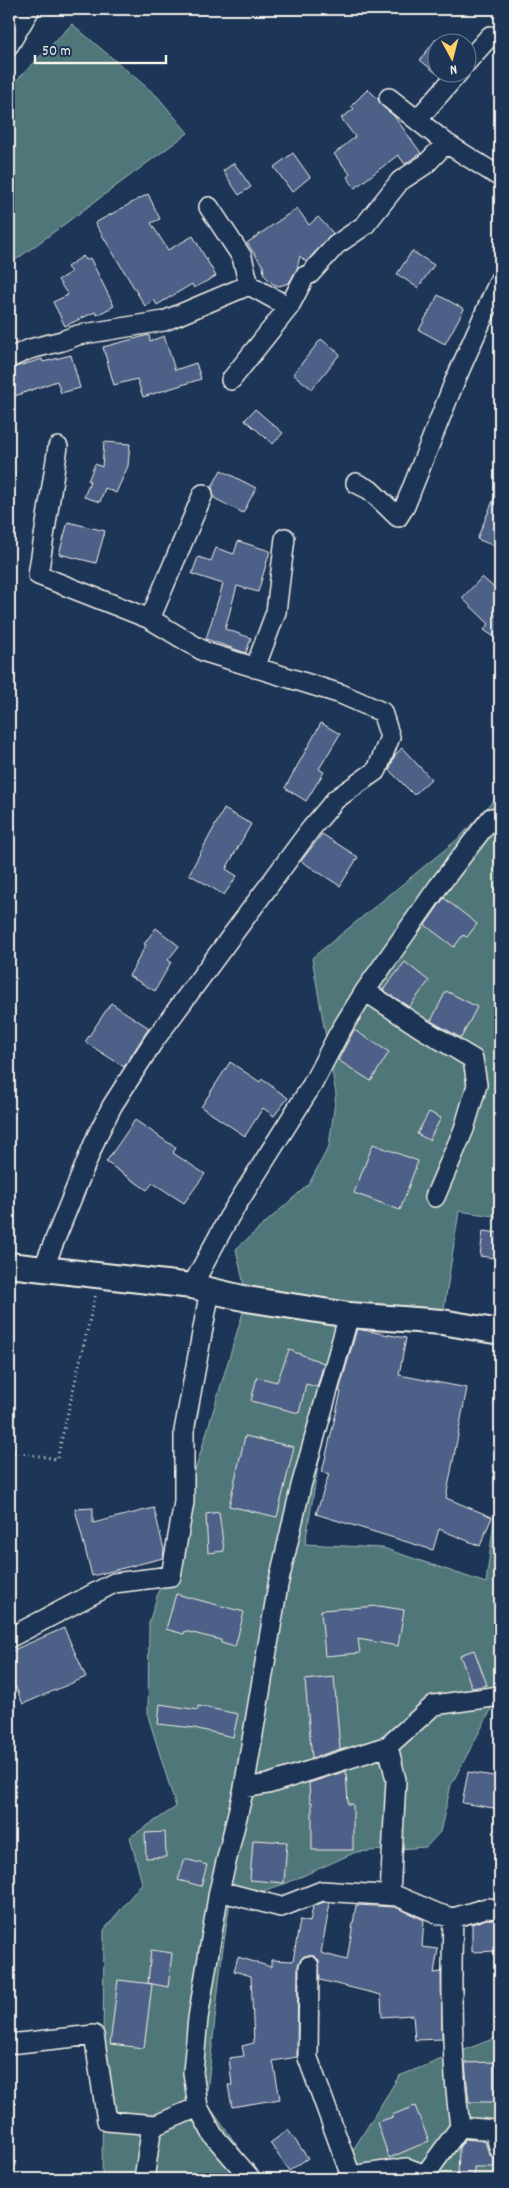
<svg xmlns="http://www.w3.org/2000/svg" width="509" height="2188" font-family="Dekko,sans-serif">
<style>
.green{fill:#50777a;stroke:#a2b4b1}
.building{fill:#4e6087;stroke:#f4f1e8}
.lines{fill:none;stroke-linecap:round;stroke-linejoin:round}
.minor-casing{stroke:#f4f1e8;stroke-width:22}
.tertiary-casing{stroke:#f4f1e8;stroke-width:28}
.path{stroke:#f4f1e8;stroke-width:3;stroke-dasharray:1 4;stroke-linecap:butt}
.minor{stroke:#1d3557;stroke-width:19}
.tertiary{stroke:#1d3557;stroke-width:24}
</style>
<rect width="100%" height="100%" fill="#1d3557"/>
<filter id="ink" filterUnits="userSpaceOnUse"><feTurbulence type="fractalNoise" baseFrequency=".02" numOctaves="2"/><feDisplacementMap in="SourceGraphic" scale="10" xChannelSelector="R" yChannelSelector="G"/><feConvolveMatrix kernelMatrix="1 2 1 2 8 2 1 2 1" color-interpolation-filters="sRGB"/></filter>
<g filter="url(#ink)">
<path class="green" d="M72 24 157 96 188 133 9 265V88Z
M493 801 500 802V1217L459 1211 442 1322 349 1316 335 1366 305 1544 383 1548 486 1583 500 1473V1645L491 1710 451 1785 440 1832 426 1847 356 1852 287 1883 230 1902 222 1955 206 2102 261 2179H102L104 1930 142 1883 130 1837 176 1807 148 1716 149 1623 247 1299 236 1249 309 1184 329 1146 336 1094 312 958 459 838Z
M500 2036V2179H335L399 2076Z"/>
<path class="building" d="M436 39V73L420 60Z
M368 89 378 99 382 106 394 116 421 153 405 164 398 155 355 188 347 177 350 174 334 154 355 137 341 118 354 109 351 106Z
M293 153 310 177 292 192 274 167Z
M234 163 251 187 239 195 223 171Z
M148 194 160 219 151 223 168 250 193 236 216 276 194 288 192 284 157 305 154 300 145 306 95 223Z
M297 208 309 225 318 217 333 233 306 262 300 256 297 269 289 283 279 286 273 284 264 275 263 266 247 243Z
M412 251 434 265 418 288 397 274Z
M83 256 86 260 90 258 114 306 97 315 95 312 65 326 53 302 68 295 58 280 71 272 67 267Z
M438 295 464 309 445 344 419 330Z
M149 335 150 341 164 336 175 370 196 363 201 379 143 397 137 379 114 385 103 347Z
M321 339 340 354 312 389 293 374Z
M71 355 80 388 61 393 57 381 9 398V369L42 359 43 362Z
M255 409 283 433 273 444 245 420Z
M104 442 130 444 128 466 116 493 105 488 100 502 84 497 90 481H88L95 464 102 467Z
M221 470 256 488 243 513 214 498 212 487Z
M500 484V548L477 539Z
M68 522 105 531 96 563 59 554Z
M238 541 270 551 258 592 237 586 225 629 251 638 246 653 206 639 223 584 192 574 198 557 211 561 216 548 234 554Z
M482 577 500 593V641L484 630 489 624 462 598Z
M321 723 340 734 319 769 324 772 306 801 285 788Z
M402 748 431 779 414 795 389 770 395 755Z
M224 809 251 824 226 869 237 876 224 895 189 874Z
M322 834 358 857 340 886 301 861Z
M444 898 477 924 467 937 463 935 454 947 425 925Z
M156 928 179 946 168 960 171 962 155 991 129 976 146 945 144 944Z
M405 962 429 981 409 1007 383 990Z
M446 991 477 1007 461 1038 431 1021Z
M111 1003 149 1028 124 1067 85 1042Z
M354 1030 389 1052 371 1081 338 1060Z
M230 1062 260 1082 262 1079 288 1098 274 1116 263 1108 245 1136 201 1107Z
M429 1112 441 1118 429 1140 417 1134Z
M135 1120 176 1148 173 1153 205 1174 184 1203 153 1183 147 1190 106 1162Z
M373 1144 418 1161 400 1210 354 1193Z
M483 1231 500 1233V1259L480 1256Z
M357 1329 406 1338 399 1375 467 1388 446 1498 492 1517 480 1546 439 1529 433 1550 316 1514 329 1474 322 1472 341 1392 339 1391Z
M289 1350 324 1363 317 1387 306 1384 299 1413 251 1401 257 1377 277 1382Z
M245 1436 294 1447 277 1517 229 1506Z
M93 1508V1523L154 1508 164 1550 163 1558 92 1576 75 1509Z
M219 1512 224 1551 208 1553 206 1514Z
M176 1594 244 1612 235 1647 221 1643V1640L185 1631 184 1634 166 1629Z
M379 1606 404 1610 398 1646 358 1639 360 1653 325 1656 321 1610Z
M64 1628 86 1677 23 1704 9 1672V1652Z
M474 1650 487 1685 472 1688 460 1655Z
M334 1677 340 1749 312 1758 305 1680Z
M160 1704 198 1710V1706L238 1714 233 1737 194 1728 158 1724Z
M346 1771 348 1804H353V1850H312V1802H310L309 1783Z
M468 1772 500 1777V1809L462 1803Z
M165 1832 166 1857 146 1858 145 1833Z
M253 1840 287 1842 284 1883 250 1880Z
M185 1859 207 1865 201 1886 178 1880Z
M324 1902 330 1903 321 1953 347 1960 356 1905 395 1907 424 1920 422 1947 438 1949 434 1973 441 1972 442 2039 415 2040 413 2015 382 2017 381 1995 320 1980 319 1960 314 1956H304L300 1960 298 1966 297 2057 273 2061 280 2099 232 2107 228 2085H232L229 2058 244 2056 242 2046 254 2043 251 1976 234 1971 238 1957 271 1967V1960L293 1961 300 1920 310 1922 313 1906Z
M487 1919 498 1920V1951L472 1952V1924Z
M151 1950 172 1953 168 1987 148 1983Z
M118 1980 152 1984 144 2048 110 2044Z
M495 2062V2102H469L465 2063Z
M415 2106 429 2141 389 2158 377 2122 393 2117 392 2115Z
M288 2130 308 2158 289 2171 270 2143Z
M465 2139 485 2141 489 2154 494 2159V2167H474V2179H458L459 2148Z"/>
<g class="lines">
<defs>
<path id="minor" d="M9 45 30 9
M466 63 490 36
M389 98 446 143 500 177
M417 120 459 72
M209 207 242 257 249 285
M9 358 30 349 62 341 78 335 164 321 249 285 289 307 305 276 310 274 336 245 365 225 400 181 426 164 446 143
M231 380 289 307
M356 483 370 490 398 517 405 506 454 383 500 279
M150 619 203 494
M255 668 276 612 285 538
M365 991 421 1028 473 1059 477 1085 464 1129 435 1197
M43 1269 97 1136 112 1106 153 1042 310 830 336 799 377 770 390 737 382 712 341 694 205 652 150 619 38 575 58 447
M192 1286 229 1217 312 1085 339 1033 365 991 438 887 491 818
M9 1638 114 1583 171 1576 184 1502V1431L210 1290
M388 1746 396 1780 390 1895
M244 1788 268 1784 388 1746 434 1705 500 1696
M219 1891 281 1907 322 1891 397 1896 439 1914 453 1918 486 1908 500 1909
M453 1918C451 1988 451 2057 460 2127
M309 1966 308 2058 351 2176
M9 2044 94 2035 107 2121 156 2125
M144 2179 151 2132 156 2125 198 2107
M251 2179 213 2135 198 2107 193 2072 198 2018 219 1891 244 1788 278 1585 301 1486 349 1315
M350 2179 351 2176 407 2168 425 2175
M425 2179V2175L460 2127 494 2130 500 2150"/>
<path id="tertiary" d="M9 1265 192 1286 247 1299 349 1315 442 1322 500 1332"/>
</defs>
<use href="#minor" class="minor-casing"/>
<use href="#tertiary" class="tertiary-casing"/>
<path class="path" d="M9 1451 57 1459 96 1293"/>
<use href="#minor" class="minor"/>
<use href="#tertiary" class="tertiary"/>
</g>
</g>
<rect width="509" height="2188" fill="none" stroke="#1d3557" stroke-width="30"/>
<rect x="15" y="15" width="479" height="2158" fill="none" stroke="#f4f1e8" stroke-width="2" filter="url(#ink)"/>
<g transform="translate(452 58) rotate(173)"><circle r="24" fill="#1d3557" stroke="#738091"/>
<path d="M0-4L9 19L0 12L-9 19Z" fill="#ffd166"/>
<text y="-8" font-size="14" font-weight="bold" text-anchor="middle" fill="#f4f1e8">N</text>
</g>
<path d="M35 55v8h131v-8" fill="none" stroke="#f4f1e8" stroke-width="2.5"/>
<text x="42" y="55" font-size="15" fill="#f4f1e8" stroke="#1d3557" stroke-width="4" paint-order="stroke">50 m</text>
</svg>
